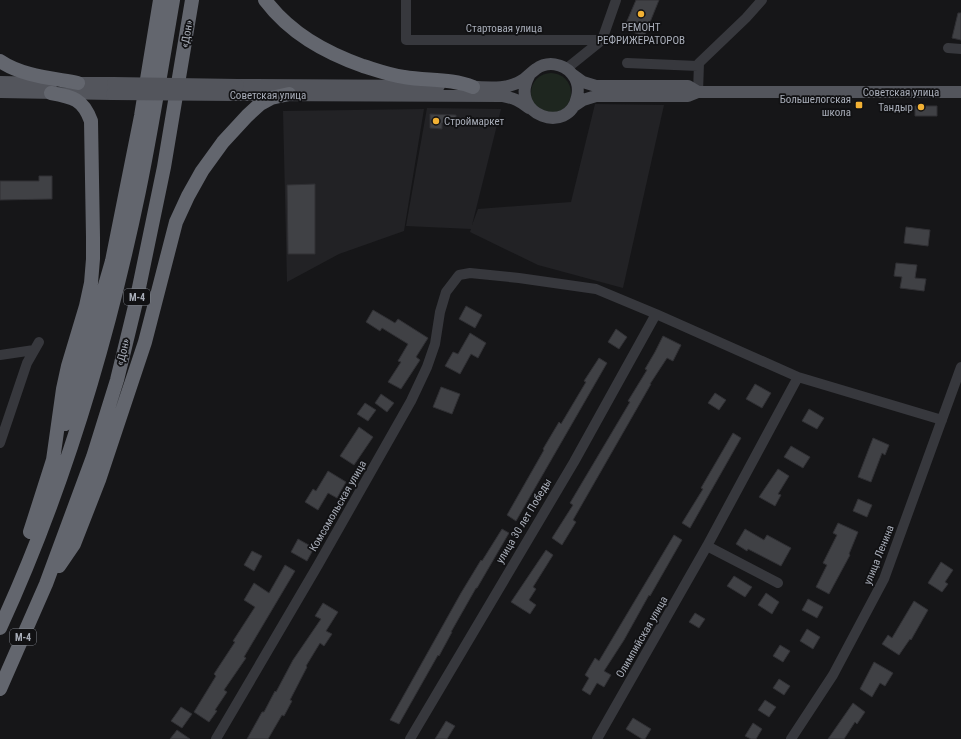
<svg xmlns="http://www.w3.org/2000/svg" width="961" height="739" font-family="'Roboto Condensed',sans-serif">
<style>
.built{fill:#222225}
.green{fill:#1e261f}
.building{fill:#404145;stroke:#303034}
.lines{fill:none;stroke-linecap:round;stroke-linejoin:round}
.minor{stroke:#37383d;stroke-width:10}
.major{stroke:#53555c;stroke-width:12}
.highway{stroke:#63666e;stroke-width:14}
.major-bridge{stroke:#53555c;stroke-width:12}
.poi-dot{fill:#f2b134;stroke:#111113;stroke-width:1.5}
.labels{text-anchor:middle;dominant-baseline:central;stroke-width:3.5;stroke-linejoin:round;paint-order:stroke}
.shield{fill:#111113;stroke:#7b7e86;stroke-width:1}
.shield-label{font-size:10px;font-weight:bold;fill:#a8adb8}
.poi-label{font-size:11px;fill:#a8adb8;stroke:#111113;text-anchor:end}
.street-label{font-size:11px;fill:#a8adb8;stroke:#111113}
</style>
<rect width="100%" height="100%" fill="#161618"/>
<path class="built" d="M595 104 664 105 623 288 538 265 470 232 471 229 406 226 427 108 501 109 472 225 478 209 571 202Z
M424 109 404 231 339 254 287 282 283 111Z"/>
<path class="green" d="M531 93a20 20 0 1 1 40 0a20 20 0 1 1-40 0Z"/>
<path class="building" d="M636 0H659L644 37 624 28Z
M958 13H961V40L952 38Z
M915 106H937V116H915Z
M430 114 456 115V124L442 123V129L430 128Z
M39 176H52V199L0 200V181H39Z
M315 184V254H288L287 185Z
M906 227 930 230 928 246 904 243Z
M896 263 917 265 915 278 926 279 924 291 900 288 902 277 894 276Z
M466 306 482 315 475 328 459 319Z
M373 310 395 323 398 319 428 338 416 357 420 360 401 389 388 382 401 362 398 361 408 344 382 328 380 331 366 322Z
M616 329 627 337 619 349 608 342Z
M470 333 486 343 478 358 471 354 460 374 445 366 453 352 458 354Z
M663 336 681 345 673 361 667 358 650 384H651L573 520 576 522 562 545 552 538 573 505 570 503 630 402 628 401 647 370 645 369 655 352Z
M599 358 607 363 516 521 507 515 544 450 543 449 559 422 561 424 586 382 584 381Z
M755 384 771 393 762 408 746 399Z
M441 387 460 394 452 414 433 407Z
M715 393 726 400 719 410 708 403Z
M381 394 394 403 387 412 375 403Z
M365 403 376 410 368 421 357 414Z
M809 409 824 418 817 429 802 421Z
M359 427 373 437 354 465 340 456Z
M733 433 741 438 690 528 682 523 703 489 701 488Z
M873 438 889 445 885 455 882 453 871 482 858 477Z
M791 446 810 457 803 468 784 457Z
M778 469 789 476 778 494 781 495 775 506 759 497Z
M328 471 346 482 337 498 328 493 318 510 305 502 313 489 316 491Z
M858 499 872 505 867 517 853 511Z
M838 523 858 532 849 554 850 555 829 594 816 587 827 565 823 563 837 535 833 533Z
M502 529 509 533 477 588H476L451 632H452L439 656 438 655 399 724 390 720 461 593 481 560 482 561Z
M745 529 764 540 767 535 791 548 781 566 748 549 747 551 736 544Z
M674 535 682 540 650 596 649 595 624 640 604 671 611 675 604 687 597 683 590 695 582 690 589 678 585 675 595 658 599 661Z
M298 539 314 548 307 561 291 552Z
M546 550 553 555 533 587 536 589 529 600 536 605 530 614 511 602Z
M252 551 262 556 254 571 244 565Z
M941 562 953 570 945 582 948 584 942 592 928 583Z
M285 565 295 571 244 657 246 658 224 690 227 692 215 710 217 711 209 722 194 712 216 676 214 674 235 642 233 641 255 607 244 600 254 583 269 593Z
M734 576 752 587 745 597 727 586Z
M766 593 779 602 772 614 758 605Z
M808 599 823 607 817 618 802 610Z
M914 601 928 610 911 640 910 639 899 655 882 644 888 635 892 638Z
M323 603 338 612 326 631 332 634 324 646 320 643 306 666 307 667 290 700 292 701 284 716 282 715 268 739H247L262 712H264L275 691 276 692 293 660 321 619 315 616Z
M695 613 705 619 699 628 689 622Z
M807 629 820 637 813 649 800 641Z
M780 645 790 651 783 662 773 656Z
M874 662 893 673 885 686 880 683 872 697 860 689Z
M779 679 790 686 784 695 773 688Z
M765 700 776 707 769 717 758 710Z
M853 703 865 712 857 724 855 722 844 739H828Z
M181 707 192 714 182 728 171 721Z
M633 718 651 729 645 739H642L626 729Z
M446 721 455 726 447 739H435Z
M753 723 762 729 756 739H751L745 736Z
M177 730 190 739H170Z"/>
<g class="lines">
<path class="minor" d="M406 0V40H602
M948 48 961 49
M627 63 698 66
M566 69 602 40 616 0
M698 92 699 63 746 18 762 0
M0 355 34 350
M0 443 27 363 39 342
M707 546 778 583
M216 739 318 565 411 401 427 367 435 344 440 312 446 292 459 275 470 273 519 278 596 289 656 314 798 377 942 420
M410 739 574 462 656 314
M597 739 707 546 798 377
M791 739 833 675 884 579 961 367"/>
<path class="major" d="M572 74 583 82 596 86H688L698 92
M0 82 52 83
M70 83H113
M238 85 439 86
M465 86C477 87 496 89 508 86 511 85 516 84 519 82 526 79 530 73 536 69 547 61 563 63 572 74 577 80 579 89 577 97 569 136 508 115 529 76
M0 92 112 94
M234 95 503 96C514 98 520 101 529 108
M574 106 583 100 596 96H688L698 92H961"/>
<path class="highway" d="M265 0C290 33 324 52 363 66 376 70 389 75 404 77 427 81 451 78 473 87
M0 61C22 76 52 78 78 83
M65 424 112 261 141 116 160 0
M30 532 53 460 63 389 68 366 86 306 91 283 93 259V237L91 121C83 99 73 97 51 93
M59 566 74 544 99 480 145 342 176 222 188 196 202 171 223 142 247 116 260 104 271 98 289 94
M0 628C64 489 108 340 139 191 152 128 162 64 173 0
M0 689 46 584 93 457 117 380 136 302 164 167 192 0"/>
<path class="major-bridge" d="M113 83 238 85
M112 94 234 95"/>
</g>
<g class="poi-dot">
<circle cx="641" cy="14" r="4"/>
<rect x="855" y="101" width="8" height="8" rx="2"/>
<circle cx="921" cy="107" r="4"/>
<circle cx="436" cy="121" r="4"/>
</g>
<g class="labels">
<g class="shield">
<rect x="124" y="289" width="26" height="16" rx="3"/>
<rect x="10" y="629" width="26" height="16" rx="3"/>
</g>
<g class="shield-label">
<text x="137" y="297">М-4</text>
<text x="23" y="637">М-4</text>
</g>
<g class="poi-label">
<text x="641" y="27" text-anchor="middle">РЕМОНТ<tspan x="641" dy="13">РЕФРИЖЕРАТОРОВ</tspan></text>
<text x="851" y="99">Большелогская<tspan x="851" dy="13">школа</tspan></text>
<text x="913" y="107">Тандыр</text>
<text x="444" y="121" text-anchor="start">Строймаркет</text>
</g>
<g class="street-label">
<text x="504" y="28">Стартовая улица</text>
<text transform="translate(187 34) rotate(-80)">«Дон»</text>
<text x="901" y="92">Советская улица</text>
<text x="268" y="95">Советская улица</text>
<text transform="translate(123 352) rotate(-76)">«Дон»</text>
<text transform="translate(338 506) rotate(-60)">Комсомольская улица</text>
<text transform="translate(524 521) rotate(-59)">улица 30 лет Победы</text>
<text transform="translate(879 555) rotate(-68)">улица Ленина</text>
<text transform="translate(642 637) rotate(-60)">Олимпийская улица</text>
</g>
</g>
</svg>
